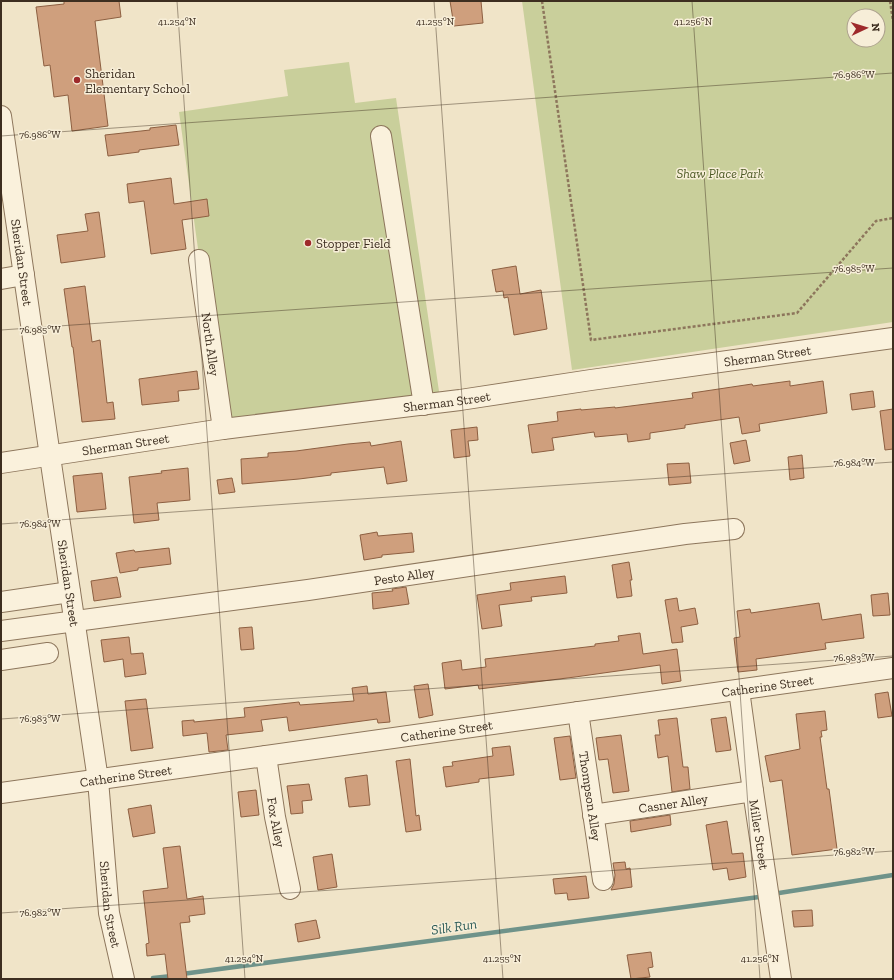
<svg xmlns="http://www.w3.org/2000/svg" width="894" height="980" font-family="'Zilla Slab',serif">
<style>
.green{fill:#c9cf9b;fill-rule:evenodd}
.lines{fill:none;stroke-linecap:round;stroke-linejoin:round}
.stream{stroke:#6f938a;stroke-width:4.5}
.building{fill:#cf9f7d;stroke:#8d5f41}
.minor-casing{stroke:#8d765c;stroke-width:22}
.path{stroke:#8d765c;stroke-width:2.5;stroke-dasharray:3 2;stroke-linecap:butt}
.minor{stroke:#faf1dc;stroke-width:20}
.ticks{fill:none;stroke:#3d2e20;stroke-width:1;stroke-opacity:0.45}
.poi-dot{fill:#9e2a2b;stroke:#f7eed8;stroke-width:1.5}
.labels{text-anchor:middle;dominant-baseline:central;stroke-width:3;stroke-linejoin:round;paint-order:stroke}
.poi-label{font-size:13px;fill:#3d2e20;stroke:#f7eed8;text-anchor:start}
.park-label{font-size:13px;font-style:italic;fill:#4d5a26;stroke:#f7eed8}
.street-label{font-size:13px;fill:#3d2e20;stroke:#f7eed8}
.water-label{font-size:14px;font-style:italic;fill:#2f5d5a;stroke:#f7eed8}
.ticks-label{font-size:10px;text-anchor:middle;fill:#3d2e20;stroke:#f7eed8;stroke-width:3;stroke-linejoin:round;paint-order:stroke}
</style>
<rect width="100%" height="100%" fill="#f0e4c8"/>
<path class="green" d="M522 1H893V322L572 370ZM854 16H878V40H854Z
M349 62 355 103 396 98 440 398 223 429 179 112 288 96 284 70Z"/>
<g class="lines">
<path class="stream" d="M779 893 893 875
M182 974 759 897
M153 978 172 976"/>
</g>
<path class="building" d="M64 1H119L121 17 95 21 108 126 72 131 68 95 54 97 50 65 44 66 36 7 64 4Z
M450 1H481L483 23 454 26Z
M176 125 179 145 139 150V152L108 156 105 135 150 130V128Z
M171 178 174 204 207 199 209 216 182 220 186 249 151 254 144 201 129 203 127 184Z
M99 212 105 257 61 263 57 235 88 231 85 214Z
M516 266 520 294 541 290 547 329 514 335 508 297 504 298 503 291 496 292 492 270Z
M85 286 92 342 100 340 107 403 113 402 115 419 82 422 73 347H72L64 289Z
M197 371 199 389 178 391 179 401 142 405 139 379Z
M790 381V386L823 381 827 413 759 424 760 431 742 434 739 417 685 425V428L650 433V439L628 442 627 434 595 437 594 432 552 438 554 450 532 453 528 425 558 421 557 412 581 409V410L615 407V408L693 398 692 393 752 384 753 386Z
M873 391 875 407 852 410 850 394Z
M893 409V449L885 450 880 411Z
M477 427 478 440 468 441 470 456 454 458 451 430Z
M746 440 750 461 734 464 730 443Z
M401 441 407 481 387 484 384 467 331 473V475L299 479 242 484 241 459 268 457V453L296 451 348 444 370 442 371 446Z
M802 455 804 478 790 480 788 457Z
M689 463 691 483 669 485 667 464Z
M188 468 190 500 157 503 159 520 134 523 129 477 162 473 161 471Z
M102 473 106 509 77 512 73 476Z
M232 478 235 492 219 494 217 480Z
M377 532 378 536 412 533 414 552 382 555V557L364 560 360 535Z
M169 548 171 564 138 568V570L120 573 116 553 134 550 135 552Z
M629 562 632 580H630L632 596 617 598 612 565Z
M565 576 567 593 531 597 532 601 499 605 502 626 482 629 477 595 511 590 510 583Z
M117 577 121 597 94 601 91 581Z
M406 587 409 604 373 609 372 593 393 591 392 589Z
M888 593 890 615 873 616 871 595Z
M677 598 679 611 695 608 698 624 681 627 683 642 672 643 665 600Z
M819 603 822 620 861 614 864 638 825 643 826 649 756 659 757 670 738 672 734 638 740 637 737 611 750 609 751 613Z
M252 627 254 649 241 650 239 628Z
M640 633 643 654 677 649 681 681 662 684 660 665 575 677 479 689 478 685 445 689 442 663 461 660 462 670 486 667 485 659 595 646V644L619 641 618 636Z
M129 637 131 654 143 653 146 674 125 677 123 659 104 662 101 640Z
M428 684 433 715 419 718 414 686Z
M367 686 368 694 386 692 390 722 378 723 377 719 289 731 287 717 261 720 263 731 226 735 228 750 209 752 207 733 183 736 182 721 194 720V722L245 717 244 708 299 702 300 705 354 701 352 688Z
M888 692 892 716 878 718 875 694Z
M146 699 153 748 131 751 125 701Z
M825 711 827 730 821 731 822 737H820L827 789H829L837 849 792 855 782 780 770 782 765 756 800 749 796 714Z
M726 717 731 750 716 752 711 719Z
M677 718 683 767H688L690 789 672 792 668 756 658 758 655 735H660L658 720Z
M621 735 629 791 613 793 608 759 599 760 596 738Z
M570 736 576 778 560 780 554 738Z
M510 746 514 775 479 779V782L446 787 443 767 453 766 452 762 493 756 492 748Z
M410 759 416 816 419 815 421 830 406 832 396 761Z
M367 775 370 805 349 807 345 778Z
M309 784 312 800 302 801 303 813 291 814 287 786Z
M256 790 259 815 241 817 238 792Z
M151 805 155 833 133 837 128 809Z
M670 815 671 825 631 832 630 821Z
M727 821 732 854 743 853 746 877 729 880 727 868 713 870 706 825Z
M180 846 187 899 203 896 205 914 189 916 190 922 180 923 187 979H168L165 954 147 956 146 944 149 943 143 891 168 888 163 848Z
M332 854 337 887 318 890 313 857Z
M625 862 626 869 630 868 632 887 611 890 614 884 615 875 613 863Z
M586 876 589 898 568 900 567 893 555 894 553 879Z
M812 910 813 926 794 927 792 911Z
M316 920 320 938 298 942 295 924Z
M651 952 653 967 648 968 650 977 631 979 627 955Z"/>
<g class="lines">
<defs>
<g id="minor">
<path id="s1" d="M1 116 52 470 98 780 109 913 124 979"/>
<path d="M381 136 424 405"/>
<path id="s2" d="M199 260 223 429"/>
<path d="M1 279 24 275"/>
<path id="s3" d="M1 463 223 429 460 400 591 380 893 338"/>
<path d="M1 602 70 592"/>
<path id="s4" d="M1 631 308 590 685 534 734 529"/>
<path d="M1 660 48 653"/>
<path id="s5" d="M739 690 753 791 781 979"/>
<path id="s6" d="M578 712 603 880"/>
<path id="s7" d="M266 756 275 817 290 889"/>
<path id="s8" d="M1 793 893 668"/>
<path id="s9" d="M593 815 753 791"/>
</g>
</defs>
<use href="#minor" class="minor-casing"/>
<path class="path" d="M542 1 591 340 797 313 876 221 893 218
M890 1 893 21"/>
<use href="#minor" class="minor"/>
</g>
<path class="ticks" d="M177 1 245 979M434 1 503 979M692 1 760 979M1 136 893 73M1 330 893 268M1 524 893 462M1 719 893 656M1 913 893 851"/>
<g class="poi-dot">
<circle cx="77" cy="80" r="4"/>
<circle cx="308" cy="243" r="4"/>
</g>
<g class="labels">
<g class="poi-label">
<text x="85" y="73">Sheridan<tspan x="85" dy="15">Elementary School</tspan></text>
<text x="316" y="243">Stopper Field</text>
</g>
<g class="park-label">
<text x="720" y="173">Shaw Place Park</text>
</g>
<g class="street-label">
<text stroke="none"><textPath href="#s1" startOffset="148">Sheridan Street</textPath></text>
<text stroke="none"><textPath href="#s2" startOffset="85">North Alley</textPath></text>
<text stroke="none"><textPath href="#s3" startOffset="774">Sherman Street</textPath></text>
<text stroke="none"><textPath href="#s3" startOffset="450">Sherman Street</textPath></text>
<text stroke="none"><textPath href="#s3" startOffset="126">Sherman Street</textPath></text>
<text stroke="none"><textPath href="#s4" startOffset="407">Pesto Alley</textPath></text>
<text stroke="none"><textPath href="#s1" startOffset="472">Sheridan Street</textPath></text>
<text stroke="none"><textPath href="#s8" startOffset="774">Catherine Street</textPath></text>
<text stroke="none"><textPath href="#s8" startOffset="450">Catherine Street</textPath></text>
<text stroke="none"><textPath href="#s8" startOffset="126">Catherine Street</textPath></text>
<text stroke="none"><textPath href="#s6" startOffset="85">Thompson Alley</textPath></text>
<text stroke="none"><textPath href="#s9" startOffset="81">Casner Alley</textPath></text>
<text stroke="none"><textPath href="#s7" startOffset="67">Fox Alley</textPath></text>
<text stroke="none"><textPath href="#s5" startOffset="146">Miller Street</textPath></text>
<text stroke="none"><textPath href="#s1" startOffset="796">Sheridan Street</textPath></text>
</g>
<g class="water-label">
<text transform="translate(454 927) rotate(-8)">Silk Run</text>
</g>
</g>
<g class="ticks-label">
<text x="177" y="25">41.254°N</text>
<text x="435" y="25">41.255°N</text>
<text x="693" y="25">41.256°N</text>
<text x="854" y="78">76.986°W</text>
<text x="40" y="138">76.986°W</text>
<text x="854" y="272">76.985°W</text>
<text x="40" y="333">76.985°W</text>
<text x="854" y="466">76.984°W</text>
<text x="40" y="527">76.984°W</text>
<text x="854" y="661">76.983°W</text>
<text x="40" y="722">76.983°W</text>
<text x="854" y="855">76.982°W</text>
<text x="40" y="916">76.982°W</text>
<text x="244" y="962">41.254°N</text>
<text x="502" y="962">41.255°N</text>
<text x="760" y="962">41.256°N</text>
</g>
<rect width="894" height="980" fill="none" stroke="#3d2e20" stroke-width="4"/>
<g transform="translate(866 28) rotate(86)"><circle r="19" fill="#f7eed8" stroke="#ada18e"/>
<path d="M0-3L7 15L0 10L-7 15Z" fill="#9e2a2b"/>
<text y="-6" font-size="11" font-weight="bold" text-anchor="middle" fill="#3d2e20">N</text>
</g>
</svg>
